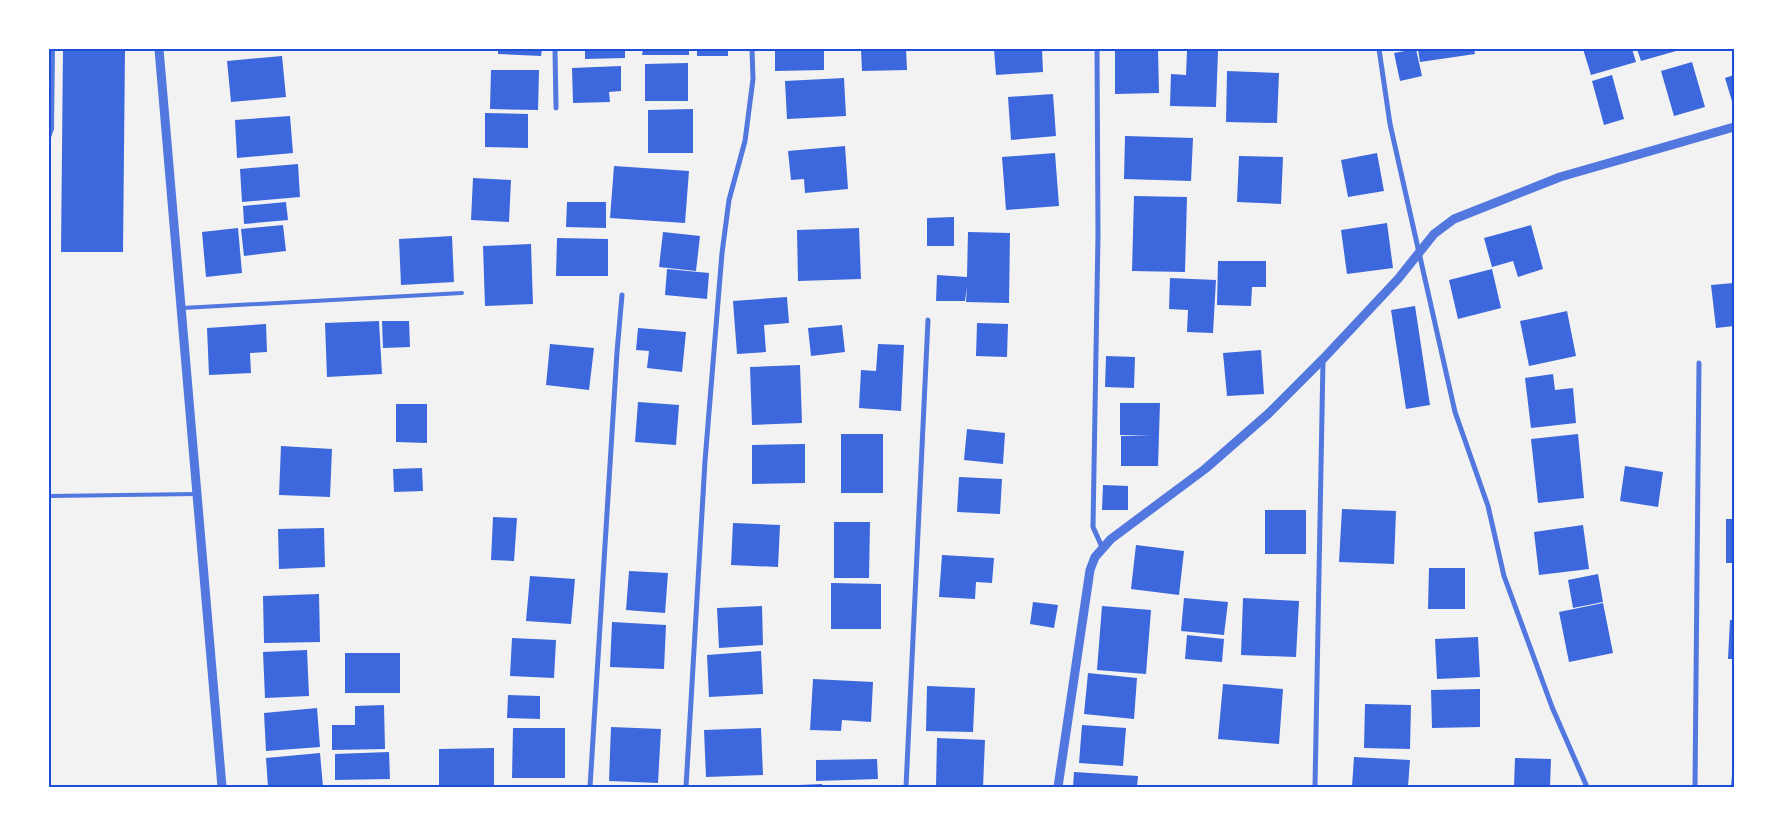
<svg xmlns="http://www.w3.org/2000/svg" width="1783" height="836" font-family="'IBM Plex Sans',sans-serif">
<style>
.building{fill:#3d67dc}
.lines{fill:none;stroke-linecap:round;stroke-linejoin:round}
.service{stroke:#5277de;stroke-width:4}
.minor{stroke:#5277de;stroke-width:5}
.tertiary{stroke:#5277de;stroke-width:9}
.neatline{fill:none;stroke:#1d4ed8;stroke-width:2}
</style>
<rect width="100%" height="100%" fill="#f2f2f2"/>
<path class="building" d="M63 49H125L123 252H61Z
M498 49H542L541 56 498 54Z
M585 49H625V58L585 59Z
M643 49H689V55H642Z
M697 49H728V56H697Z
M775 49H824V70L775 71Z
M861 49H906L907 70 862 71Z
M994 49H1042L1043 72 996 75Z
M1158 49 1159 93 1115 94V50Z
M1416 49 1422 76 1400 81 1394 53Z
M1418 49H1474L1475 54 1420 62Z
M1583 49H1632L1636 62 1591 75Z
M1637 49H1683L1641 61Z
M1187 51H1218L1216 107 1170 106 1171 74 1186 75Z
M282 56 286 97 231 102 227 61Z
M1692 62 1705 107 1674 116 1661 71Z
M688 63V101H645V64Z
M621 66V91L609 92 610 102 573 103 572 68Z
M491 70H539L538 110 490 109Z
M1227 71 1279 73 1277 123 1226 122Z
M1612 75 1624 119 1604 125 1592 81Z
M1734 75V108L1725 78Z
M844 78 846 116 787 119 785 81Z
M1053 94 1056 136 1011 140 1008 97Z
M693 109V153H648V110Z
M485 113 528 114V148L485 147Z
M290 116 293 153 237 158 235 120Z
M1125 136 1193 138 1191 181 1124 179Z
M845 146 848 189 805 193 804 179 791 180 788 151Z
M1055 153 1059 206 1006 210 1002 157Z
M1377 153 1384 191 1348 197 1341 160Z
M1239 156 1283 157 1281 204 1237 202Z
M298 164 300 197 242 202 240 169Z
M614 166 689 171 685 223 610 218Z
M473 178 511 180 509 222 471 220Z
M1134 196 1187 197 1185 272 1132 271Z
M286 202 288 220 244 224 243 206Z
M567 202H606V228L566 227Z
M954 217V246H927V218Z
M1387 223 1393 268 1347 274 1341 230Z
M283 225 286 251 244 256 241 229Z
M1531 225 1543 269 1518 277 1513 261 1492 267 1484 238Z
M238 228 242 273 206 277 202 232Z
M859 228 861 279 798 281 797 230Z
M663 232 700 236 696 271 659 267Z
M968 232 1010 233 1009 303 966 302 967 287 965 301H936L937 275 967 277Z
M452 236 454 282 401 285 399 239Z
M557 238 608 239V276H556Z
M531 244 533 304 485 306 483 246Z
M1218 261H1266V287H1252L1251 306 1217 305Z
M667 269 709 273 707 299 665 295Z
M1492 269 1501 308 1458 319 1449 280Z
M1170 278 1216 280 1213 333 1187 332 1188 310 1169 309Z
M1734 283V326L1716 328 1711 285Z
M787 297 789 323 764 325 766 352 737 354 733 301Z
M1415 306 1430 405 1406 409 1391 310Z
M1567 311 1576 356 1529 366 1520 321Z
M379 321 382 374 327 377 325 323Z
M382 321H409L410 347 383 348Z
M977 323 1008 324 1007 357 976 356Z
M266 324 267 352 250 353 251 373 209 375 207 328Z
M842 325 845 352 811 356 808 328Z
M638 328 686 332 682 372 647 368 649 351 636 350Z
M550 344 594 348 589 390 546 385Z
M878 344 904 345 901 411 859 408 861 370 876 371Z
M1261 350 1264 394 1227 396 1223 353Z
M1106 356 1135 357 1134 388 1105 387Z
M800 365 802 423 752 425 750 367Z
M1553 374 1555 390 1573 388 1576 423 1531 428 1525 378Z
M638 402 679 405 676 445 635 442Z
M1120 403H1160L1158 466H1121V436L1151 435H1120Z
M396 404H427V443L396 442Z
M967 429 1005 433 1003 464 964 460Z
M841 434H883V493H841Z
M1578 434 1584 498 1538 503 1531 439Z
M805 444V483L752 484V445Z
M281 446 332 449 330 497 279 495Z
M1625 466 1663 472 1658 507 1620 501Z
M422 468 423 491 394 492 393 469Z
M959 477 1002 479 1000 514 957 512Z
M1103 485 1128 486V510H1102Z
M1342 509 1396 511 1394 564 1339 562Z
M1265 510H1306V554H1265Z
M493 517 517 518 514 561 491 560Z
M1726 519H1734V563H1726Z
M834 522H870L869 578H834Z
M733 523 780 525 778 567 731 565Z
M1583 525 1589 569 1539 575 1534 532Z
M324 528 325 567 279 569 278 529Z
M1136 545 1184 551 1179 595 1131 589Z
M942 555 994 558 992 583 976 582 975 599 939 597Z
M1429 568H1465V609H1428Z
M629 571 668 573 665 613 626 610Z
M1598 574 1603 602 1573 608 1568 580Z
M530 576 575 579 571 624 526 621Z
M831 583 881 584V629H831Z
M319 594 320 642 264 643 263 596Z
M1184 598 1228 602 1224 635 1181 631Z
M1243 598 1299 601 1296 657 1241 655Z
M1033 602 1058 605 1054 628 1030 624Z
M1603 603 1613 653 1569 662 1559 612Z
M762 606 763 645 719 648 717 608Z
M1102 606 1151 610 1146 674 1097 670Z
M1730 620H1734V659H1728Z
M612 622 666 625 664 669 610 667Z
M1187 635 1224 639 1222 662 1185 659Z
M1478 637 1480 677 1437 679 1435 639Z
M512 638 556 640 554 678 510 676Z
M307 650 309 696 265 698 263 652Z
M761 651 763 694 709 697 707 655Z
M345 653H400V693H345Z
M1088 673 1137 678 1134 719 1084 714Z
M813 679 873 682 871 722 842 720 841 731 810 730Z
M1223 684 1283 689 1279 744 1218 739Z
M927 686 975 688 973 732 926 731Z
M1480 689V727L1432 728 1431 690Z
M508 695 540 696V719L507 718Z
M1365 704 1411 705 1410 749 1364 748Z
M384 705 385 749 332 750V725H355V706Z
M317 708 320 747 266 751 264 713Z
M1082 725 1126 728 1123 766 1079 763Z
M611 727 661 729 658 783 609 781Z
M513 728H565V778H512Z
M761 728 763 775 706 777 704 730Z
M937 738 985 740 983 787H936Z
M494 748V786L439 787V749Z
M389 752 390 779 335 780V754Z
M320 753 323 787H268L266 758Z
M1354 757 1410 760 1408 787H1352Z
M1515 758 1551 759 1550 787H1514Z
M877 759 878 779 816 781V760Z
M1733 764 1734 787H1731Z
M1074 772 1138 776 1137 787H1073Z
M822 784V787H800L799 785Z"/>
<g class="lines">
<path class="service" d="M49 137 52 129 53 49
M182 308 462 293
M49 496 197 494"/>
<path class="minor" d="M555 49 556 108
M1097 49 1098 235 1093 527 1102 547
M1379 49 1390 124 1455 412 1488 506 1504 576 1552 707 1587 787
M590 787 617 352 622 295
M686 787 705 461 722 253 729 200 745 141 753 79 752 49
M906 787 928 320
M1315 787 1323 360
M1695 787 1699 363"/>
<path class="tertiary" d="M159 49 222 787
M1058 787 1090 570 1095 557 1111 539 1205 469 1268 414 1323 359 1398 279 1434 234 1454 219 1560 177 1734 127"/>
</g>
<rect width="1783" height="836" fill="none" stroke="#ffffff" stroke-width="100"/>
<rect x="50" y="50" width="1683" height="736" class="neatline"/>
</svg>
